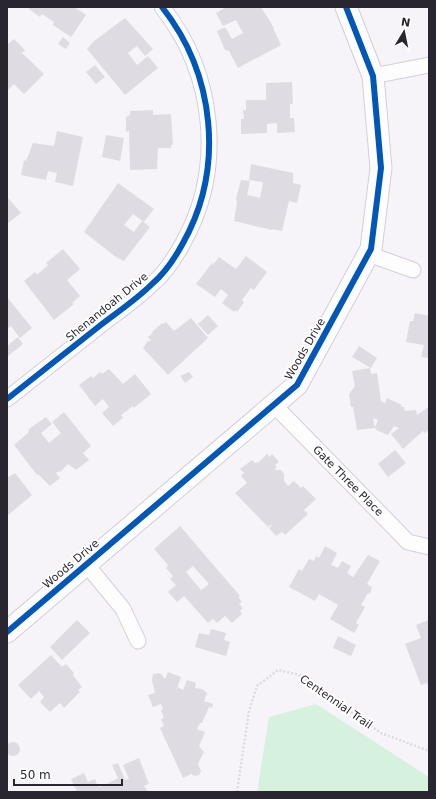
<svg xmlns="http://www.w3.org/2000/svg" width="436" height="799" font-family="'DejaVu Sans',sans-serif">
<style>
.green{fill:#d7f1df}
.building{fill:#dedbe3;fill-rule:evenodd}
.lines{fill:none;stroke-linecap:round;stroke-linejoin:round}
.street-casing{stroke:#d2cfd7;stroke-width:17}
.secondary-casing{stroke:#d2cfd7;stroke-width:23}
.path{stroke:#dcdbdd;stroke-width:2.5;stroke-dasharray:2 2;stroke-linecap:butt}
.street{stroke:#fefdfe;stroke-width:15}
.secondary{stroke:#fefdfe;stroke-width:21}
.cycleway-casing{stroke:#fff;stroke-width:8}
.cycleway{stroke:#0057b8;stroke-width:6}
.labels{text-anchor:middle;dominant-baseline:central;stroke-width:4;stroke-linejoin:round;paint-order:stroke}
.street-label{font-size:11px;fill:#2a2630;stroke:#fff}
</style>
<rect width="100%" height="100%" fill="#f6f4f9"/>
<path class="green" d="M316 704 429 777V792H257L269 717Z"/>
<path class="building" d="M30 7H74L86 15 71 37 53 25 54 22 42 14 40 17 29 9Z
M226 7H261L274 28H273L281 45 238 68 229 51 225 50 217 31 225 27 232 39 243 33 236 20 223 26 216 13Z
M125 18 153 49 145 56 137 46 128 53 137 65 148 56 158 68 125 95 87 49 94 41Z
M63 37 70 43 66 49 58 44Z
M14 39 25 50 22 53 44 74 24 94 14 84 7 91V45Z
M95 65 105 77 96 84 86 72Z
M292 82 293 104H290V118H294L295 132 277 133V123L267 124V133L241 134V119H244L243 110H246V100H266V83Z
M153 110V115L171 114 173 145H171V148H158L157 169 130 170 129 131 126 132V117L130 115V111Z
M57 131 83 137 73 186 55 182 57 173 48 171 46 180 21 175 24 160 26 161 33 143 54 146Z
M106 135 124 138 120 161 102 157Z
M251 164 293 173V183L301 185 297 203 289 201 282 231 272 229V230L234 221 237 202 236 199 241 180 250 181 247 195 260 198 263 182 249 180Z
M118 183 154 209 144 222 133 214 124 225 134 232 142 221 150 227 124 261 116 257 84 232Z
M7 197 21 213 7 224Z
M63 249 80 269 67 280 80 296 72 303 74 304 54 320 24 281 35 272 37 275 48 265 46 263Z
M246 256 267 272 254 290 251 288 242 300 244 302 237 312 235 310 234 312 222 303 228 295 221 289 215 297 196 284 212 263 213 265 219 257 236 269Z
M7 297 32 328 20 338 11 326 7 329Z
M415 313 429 316V358L421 357 424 345 406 342 410 321H413Z
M208 315 218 326 208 335 198 324Z
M191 318 208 338 168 375 143 348 148 341H151L148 337 153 333 152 332 162 323 163 324 166 322 174 331Z
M18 337 23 344 7 357V346Z
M359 346 377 358 371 368 352 357Z
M370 368 371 374 377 373 381 401 385 403 387 398 402 405 401 407H404L405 411 416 410 417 415 427 408H429V429L425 433 423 431 403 449 391 434 399 428 394 426 388 435 376 430 375 427 378 420 373 418 375 428 357 430 353 407H351L349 394 355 386 352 371Z
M109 369 123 384 135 374 151 394 134 408 133 406 121 415 123 418 113 426 102 413 109 407 103 399 95 406 79 385 91 376 93 378 100 372 102 374Z
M189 372 193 377 185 383 180 376Z
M64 412 91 446 83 453 89 460 76 470 68 464 60 472 59 471 56 473 60 478 50 486 38 474 37 475 14 445 28 433 29 429 46 417 52 424 41 433 49 443 61 433 52 422Z
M395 450 406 463 388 477 378 464Z
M267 454 270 457 272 454 279 462 275 465 277 467 274 470H281L284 474V481L288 486 294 481 301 488 303 486 316 499 304 510 308 514 285 535 282 532 276 536 269 528 272 526 270 525 268 527 235 493 247 483 241 476 244 473 240 469 252 460 255 463 259 462Z
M15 473 32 495 7 516V478Z
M180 526 240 596 238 597 242 602 239 604 243 608 240 611 242 614 232 623 225 616 217 623 213 619 208 623 184 596 177 602 168 592 176 585 170 579 173 576 166 568 168 565 154 549ZM193 566 209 584 201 590 186 572Z
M325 546 337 553 331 565 338 568 342 561 351 566 347 573 353 577 368 555 380 561 367 584 372 587 370 594 368 593 361 605 365 607 356 623 359 625 354 633 330 619 338 605 319 594 315 601 289 587 299 569 302 571 309 559 314 561 316 556 319 558Z
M77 620 90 633 62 660 50 647Z
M429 620V688L427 683 421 685 405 644 421 638 416 625Z
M211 629 226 633 224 640 230 642 226 656 195 647 199 633 209 635Z
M338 636 356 645 351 656 333 648Z
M51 655 62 667 66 664 74 673 73 675 82 687 78 690 80 692 64 708 60 703 50 712 40 702 44 697 39 691 31 699 18 685Z
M168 672 181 677 176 691 178 687 183 690 187 680 196 683 195 688 202 689 207 693 204 701 213 704 212 708 209 707 202 723H200L197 729 205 732 199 746 204 752 198 764 201 771 199 775 195 776 191 774 183 778 160 728 164 726 161 719 164 718 161 710 163 709 161 704 153 707 148 695 155 693 152 680 153 674 160 673 165 679Z
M6 749a7 7 0 1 1 14 0a7 7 0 1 1-14 0Z
M139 758 149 784 144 786 148 792H77L71 779 84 773 88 782 95 779 98 787 103 786 118 778 112 765 118 763 125 780 129 779 123 765Z"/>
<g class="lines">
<defs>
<path id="street" d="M373 76 429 65
M368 254 413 270
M7 399C39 374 70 349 102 324 119 311 137 299 152 284 165 273 175 258 183 243 225 168 215 74 162 7
M274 405 408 542 429 547
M86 564 123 609 138 641"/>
<path id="secondary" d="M7 632 297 385 371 249 381 168 373 76 346 7"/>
</defs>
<use href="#street" class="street-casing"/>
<use href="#secondary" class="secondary-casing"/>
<path class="path" d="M237 792 249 711 257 686 278 670 299 675 381 733 429 751"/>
<use href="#street" class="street"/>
<use href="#secondary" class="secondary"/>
<defs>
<path id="cycleway" d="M7 399C39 374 70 349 102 324 119 311 137 299 152 284 165 273 175 258 183 243 225 168 215 74 162 7
M7 632 297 385 371 249 381 168 373 76 346 7"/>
</defs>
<use href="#cycleway" class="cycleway-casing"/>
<use href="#cycleway" class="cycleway"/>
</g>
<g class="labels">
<g class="street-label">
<text transform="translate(107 307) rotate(-39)">Shenandoah Drive</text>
<text transform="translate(305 349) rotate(-60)">Woods Drive</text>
<text transform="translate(348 481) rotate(45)">Gate Three Place</text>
<text transform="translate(71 564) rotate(-40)">Woods Drive</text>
<text transform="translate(336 702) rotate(35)">Centennial Trail</text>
</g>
</g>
<rect width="436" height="799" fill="none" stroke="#2a2630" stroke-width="16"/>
<g transform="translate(404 32) rotate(10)" stroke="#ffffff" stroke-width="3" paint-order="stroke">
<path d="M0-3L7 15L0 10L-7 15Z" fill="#2a2630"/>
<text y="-6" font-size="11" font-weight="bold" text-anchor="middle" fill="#2a2630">N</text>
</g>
<path d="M14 779v6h108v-6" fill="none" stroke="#2a2630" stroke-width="2"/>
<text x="20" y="779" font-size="12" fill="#2a2630" stroke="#ffffff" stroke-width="3" paint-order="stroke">50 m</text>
</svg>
